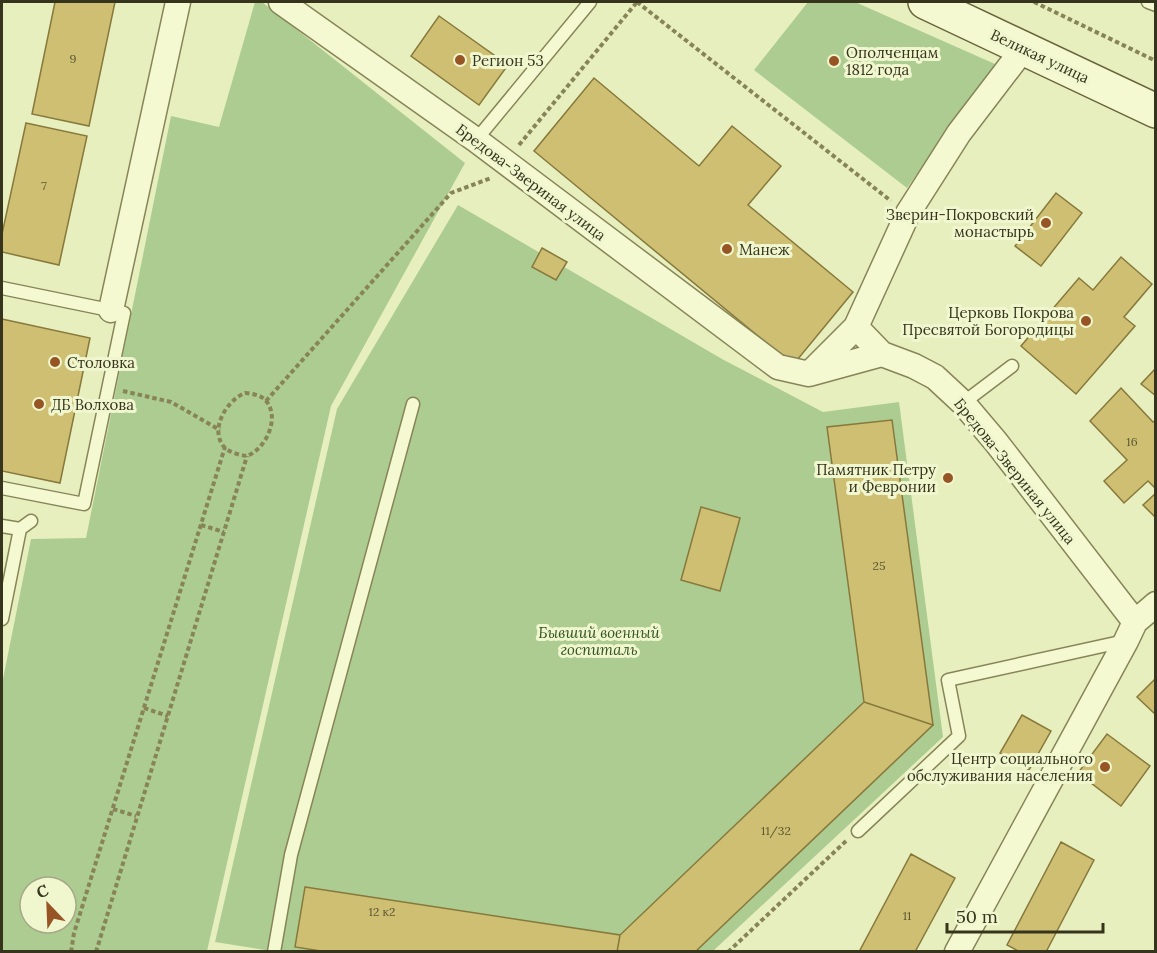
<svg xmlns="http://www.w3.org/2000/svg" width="1157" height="953" font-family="Lora,serif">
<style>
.green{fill:#adcc92;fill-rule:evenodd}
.building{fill:#cebf73;stroke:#87793c;stroke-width:1.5}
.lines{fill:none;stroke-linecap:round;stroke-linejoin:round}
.service-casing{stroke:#878557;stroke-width:15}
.minor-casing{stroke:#878557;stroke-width:27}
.secondary-casing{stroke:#69653a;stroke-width:36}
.path{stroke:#878557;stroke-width:4;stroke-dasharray:4.5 3;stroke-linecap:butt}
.service{stroke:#f4f9d1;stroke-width:12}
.minor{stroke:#f4f9d1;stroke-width:24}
.secondary{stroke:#f4f9d1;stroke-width:33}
.poi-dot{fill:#975525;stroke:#f0f6ce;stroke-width:2}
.labels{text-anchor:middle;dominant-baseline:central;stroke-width:6;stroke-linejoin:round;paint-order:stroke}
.number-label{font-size:12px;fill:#5c5732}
.poi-label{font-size:15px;fill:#36341c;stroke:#f0f6ce;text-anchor:start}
.street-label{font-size:15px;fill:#36341c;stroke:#f0f6ce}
.park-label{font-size:15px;font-style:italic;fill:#325322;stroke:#f0f6ce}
</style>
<rect width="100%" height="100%" fill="#e8efbe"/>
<path class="green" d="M255 2H262L465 163 331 406 207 951 2 952V684L31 539 86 538 171 116 219 127ZM30 887H66V923H30Z
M808 2H855L995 64 907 188 754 70Z
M458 205 722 359 823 412 899 402 943 737 713 951 278 952 215 942 337 409Z"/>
<path class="building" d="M55 2H115L89 126 32 114Z
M439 16 508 65 479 105 411 56Z
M594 78 699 166 732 126 781 166 748 205 853 292 793 365 534 151Z
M26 123 87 136 59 265 2 252V234Z
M1056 193 1082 213 1041 266 1015 246Z
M542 248 567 262 556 280 532 267Z
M1121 257 1152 284 1124 317 1135 326 1076 394 1021 346 1079 278 1093 290Z
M2 319 90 338 60 483 2 471Z
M1156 368V396L1141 384Z
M1121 388 1153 422 1156 420V489L1148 481 1124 503 1104 481 1127 460 1090 421Z
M892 420 933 725 864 702 827 427Z
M1156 493V518L1143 505Z
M701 507 740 518 720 591 681 580Z
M1156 678V715L1137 697Z
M864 702 933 725 695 952H617L620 935Z
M1022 715 1051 731 1029 770 1000 753Z
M1107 734 1150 766 1121 806 1078 773Z
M1061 842 1094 860 1046 952H1020L1007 945Z
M911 854 955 878 915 952H859Z
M305 887 620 935 617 952H327L295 947Z"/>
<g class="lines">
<defs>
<path id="service" d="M1148 2 1156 5
M474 139 476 140 590 2
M2 288 124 313 84 504 2 488
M963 403 1012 366
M2 526 20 529 31 521
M2 619 20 529
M858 831 959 736 948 680 1125 641
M274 952 291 855 413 404"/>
<path id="minor" d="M281 2 476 140 778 367 809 374 882 354
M111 310 178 2
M856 327 882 354 914 366 935 377 963 403 996 442 1135 622
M811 372 856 327 908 213 959 133 1024 48
M957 952 1126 641 1135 622 1156 604"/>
<path id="secondary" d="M925 2 1156 111"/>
</defs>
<use href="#service" class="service-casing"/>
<use href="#minor" class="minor-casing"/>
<use href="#secondary" class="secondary-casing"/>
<path class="path" d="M637 2 891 201
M1034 2 1156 61
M519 145 637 2
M123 391 171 402 220 430
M245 393C253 394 262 395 267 402 280 420 265 449 247 456 240 455 231 453 225 448 208 430 227 400 245 393Z
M266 401 451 193 491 178
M201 525 224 532
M144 708 168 716
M113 809 136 816
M71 952 74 933 225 447
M96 952 247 456
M728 952 846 841"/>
<use href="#service" class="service"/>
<use href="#minor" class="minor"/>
<use href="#secondary" class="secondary"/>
</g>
<g class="poi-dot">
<circle cx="460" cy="60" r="6"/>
<circle cx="834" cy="61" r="6"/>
<circle cx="1046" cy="223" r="6"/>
<circle cx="727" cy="249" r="6"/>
<circle cx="1086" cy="321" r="6"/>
<circle cx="55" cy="362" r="6"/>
<circle cx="39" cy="404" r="6"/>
<circle cx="948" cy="478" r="6"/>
<circle cx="1105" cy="767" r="6"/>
</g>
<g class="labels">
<g class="number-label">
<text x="73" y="58">9</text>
<text x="44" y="185">7</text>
<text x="1132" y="441">16</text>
<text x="879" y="565">25</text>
<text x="776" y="830">11/32</text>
<text x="382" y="911">12 к2</text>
<text x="907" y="915">11</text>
</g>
<g class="poi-label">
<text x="846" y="52">Ополченцам<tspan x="846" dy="17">1812 года</tspan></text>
<text x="472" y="60">Регион 53</text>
<text x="1034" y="214" text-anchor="end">Зверин-Покровский<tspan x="1034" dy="17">монастырь</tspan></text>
<text x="739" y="249">Манеж</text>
<text x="1074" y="312" text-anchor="end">Церковь Покрова<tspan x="1074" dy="17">Пресвятой Богородицы</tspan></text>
<text x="67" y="362">Столовка</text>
<text x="51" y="404">ДБ Волхова</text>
<text x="936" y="469" text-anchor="end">Памятник Петру<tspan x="936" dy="17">и Февронии</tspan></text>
<text x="1093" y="758" text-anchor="end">Центр социального<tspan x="1093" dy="17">обслуживания населения</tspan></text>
</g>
<g class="street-label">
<text transform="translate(1040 56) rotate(25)">Великая улица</text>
<text transform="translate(531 182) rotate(37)">Бредова-Звериная улица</text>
<text transform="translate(1015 471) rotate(51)">Бредова-Звериная улица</text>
</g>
<g class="park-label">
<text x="599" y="632">Бывший военный<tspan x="599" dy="17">госпиталь</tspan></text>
</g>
</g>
<rect width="1157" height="953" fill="none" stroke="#36341c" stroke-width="6"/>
<g transform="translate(48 905) rotate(337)"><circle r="28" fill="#f0f6ce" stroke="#a6a887" stroke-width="1.5"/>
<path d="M0-4.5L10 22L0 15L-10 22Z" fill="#975525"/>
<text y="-9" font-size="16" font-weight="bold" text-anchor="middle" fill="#36341c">С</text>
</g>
<path d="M947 923v9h156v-9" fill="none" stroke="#36341c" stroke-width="3"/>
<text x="956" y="923" font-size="18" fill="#36341c" stroke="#f0f6ce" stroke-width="4.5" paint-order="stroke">50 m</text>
</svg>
